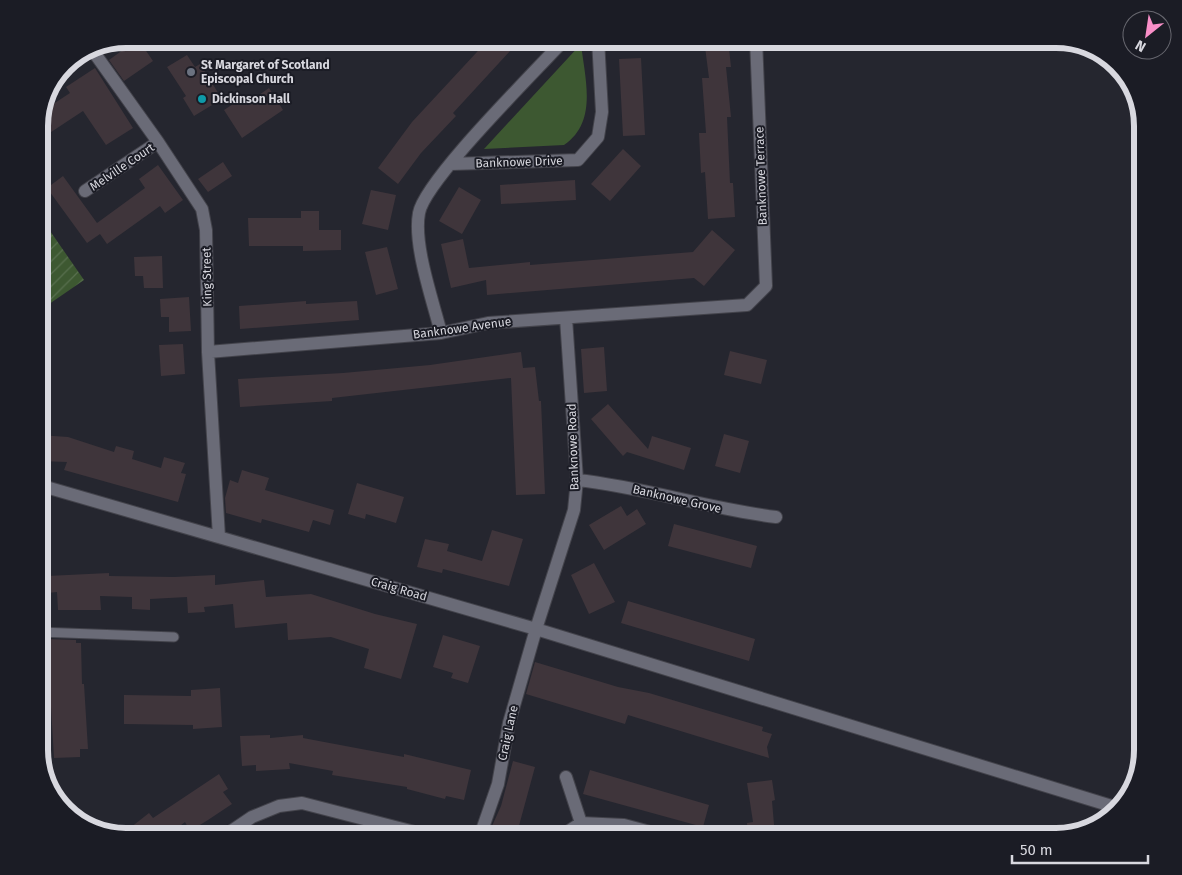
<svg xmlns="http://www.w3.org/2000/svg" width="1182" height="875" font-family="'Fira Sans',sans-serif">
<style>
.grass{fill:#3d5831}
.garden{fill:url(#garden-furrows)}
.building{fill:#3f353b}
.lines{fill:none;stroke-linecap:round;stroke-linejoin:round}
.lane-casing{stroke:#43434b;stroke-width:11}
.street-casing{stroke:#43434b;stroke-width:14}
.secondary-casing{stroke:#43434b;stroke-width:14}
.lane{stroke:#6a6b77;stroke-width:9}
.street{stroke:#6a6b77;stroke-width:12}
.secondary{stroke:#907766;stroke-width:12}
.worship-dot{fill:#6b7280;stroke:#1b1c25;stroke-width:2}
.culture-dot{fill:#0f9aa8;stroke:#1b1c25;stroke-width:2}
.labels{text-anchor:middle;dominant-baseline:central;stroke-width:4;stroke-linejoin:round;paint-order:stroke}
.poi-label{font-size:12px;font-weight:bold;fill:#d8d8df;stroke:#1b1c25;text-anchor:start}
.street-label{font-size:12px;fill:#d8d8df;stroke:#1b1c25}
.rim{fill:none;stroke:#d8d8df;stroke-width:6}
</style>
<defs>
<pattern id="garden-furrows" width="10" height="10" patternUnits="userSpaceOnUse" patternTransform="scale(1.25)"><rect width="10" height="10" fill="#3d5831"/><path d="M-1 1l2-2M0 10L10 0M9 11l2-2" fill="none" stroke="#586f4e"/></pattern>
</defs>
<rect width="100%" height="100%" fill="#25262f"/>
<path class="grass" d="M581 44C585 79 598 122 564 145L484 149Z"/>
<path class="garden" d="M39 215 84 280 39 311Z"/>
<path class="building" d="M138 39 153 61 124 81 109 60Z
M489 39H521L453 113 456 116 421 153 398 184 378 168 412 122Z
M704 39H728L731 67H726L731 117H727L730 183H733L735 217 708 219 705 172 701 173 699 133H706L702 78H709Z
M187 55 195 67 200 64 222 99 194 116 183 98 186 96 167 67Z
M641 58 645 135 623 136 619 59Z
M95 68 133 128 106 145 83 111 39 140 41 112 70 93 66 87Z
M269 88 283 110 242 138 224 110 245 96 249 102Z
M623 149 641 166 610 201 591 184Z
M223 162 232 176 208 192 198 179Z
M158 165 183 200 165 213 160 206 107 244 100 234 87 243 47 188 63 176 97 223 145 188 139 179Z
M575 180 576 200 501 204 500 185Z
M459 187 481 200 462 234 439 221Z
M371 190 396 195 388 230 362 224Z
M301 211H319V230H341V250L303 251V246H249L248 218H301Z
M712 230 735 250 704 286 694 278 487 295 486 280 451 288 441 244 463 239 469 268 530 262V265L693 252Z
M387 247 398 289 376 295 365 252Z
M162 256 163 288H144L143 276H135L134 257Z
M189 297 191 331 169 332V317H161L160 299Z
M306 301V304L357 301 359 320 240 329 239 306Z
M183 344 185 374 161 376 159 345Z
M604 347 607 391 584 393 581 349Z
M730 351 767 360 761 384 724 375Z
M521 352 523 368 535 367 539 401H541L545 494 516 495 511 378 332 398V401L240 407 238 379 343 373 430 365Z
M608 404 648 449 652 436 691 448 684 470 627 452 623 456 591 419Z
M724 434 749 441 740 473 715 466Z
M39 435 68 437 114 452 116 446 134 451 132 459 161 468 164 457 185 463 181 473 186 474 178 502 64 470 67 462 39 461Z
M242 470 269 478 265 490 334 510 330 525 313 520 309 532 262 519 261 523 226 513 225 498 230 480 238 483Z
M357 483 404 497 396 523 366 514 365 519 348 514Z
M621 506 627 516 637 509 646 524 604 550 589 525Z
M674 524 757 546 751 568 668 546Z
M492 530 523 539 509 586 443 569 442 573 417 567 425 539 449 544 447 551 482 561Z
M594 563 615 602 589 614 571 575Z
M109 573V576L174 577 215 575V585L264 580 266 597 311 594 375 614 417 624 401 679 364 668 369 649 331 637 288 640 287 623 235 628 233 604 204 607 205 612 188 613 187 597 150 599V610L132 609V597L100 596 101 610H58L57 592 47 593V576Z
M628 601 755 639 749 661 621 623Z
M443 635 480 646 468 683 451 678 453 673 433 667Z
M47 639 76 640V643H81L82 684H84L88 749H80V757L54 758Z
M535 662 618 687 649 693 763 727 762 731 772 734 767 747 769 758 628 715 625 724 526 694Z
M220 688 222 727 193 729V725L124 724V695L191 696V690Z
M270 735V738L303 735V738L404 757V754L471 770 464 800 446 796 445 799 407 789V787L332 775 333 771 289 763 290 769 256 771V765L242 766 240 736Z
M513 761 535 767 517 833 492 826 501 806Z
M590 770 709 805 703 827 583 794Z
M219 774 228 789 223 792 232 804 208 820 190 831 185 822 167 836 121 835 149 813 153 818Z
M772 780 775 800 772 801 775 836H748L747 823 753 822 747 783Z"/>
<g class="lines">
<defs>
<path id="lane" d="M39 632 174 637"/>
<path id="street" d="M93 51 158 142 202 209 206 230 208 352 219 537
M450 164 578 160 598 137 602 112 598 39
M85 191 158 142
M441 333C433 301 413 245 419 213 425 180 537 70 565 39
M208 352 441 333 488 323 747 305 766 286 756 39
M577 480C644 487 709 509 776 517
M39 485 536 629 1118 808
M566 777 581 823
M224 836 252 817 279 806 302 803 430 836
M480 836 498 784 509 723 536 629 574 510 577 480 566 318
M561 836 581 823 624 825 665 836"/>
<path id="secondary" d="M61 70 82 55"/>
</defs>
<use href="#lane" class="lane-casing"/>
<use href="#street" class="street-casing"/>
<use href="#secondary" class="secondary-casing"/>
<use href="#lane" class="lane"/>
<use href="#street" class="street"/>
<use href="#secondary" class="secondary"/>
</g>
<circle class="worship-dot" cx="191" cy="72" r="5"/>
<circle class="culture-dot" cx="202" cy="99" r="5"/>
<g class="labels">
<g class="poi-label">
<text x="201" y="65">St Margaret of Scotland<tspan x="201" dy="14">Episcopal Church</tspan></text>
<text x="212" y="99">Dickinson Hall</text>
</g>
<g class="street-label">
<text transform="translate(519 162) rotate(-2)">Banknowe Drive</text>
<text transform="translate(122 167) rotate(-34)">Melville Court</text>
<text transform="translate(761 176) rotate(-92)">Banknowe Terrace</text>
<text transform="translate(207 277) rotate(-91)">King Street</text>
<text transform="translate(462 328) rotate(-8)">Banknowe Avenue</text>
<text transform="translate(573 447) rotate(-92)">Banknowe Road</text>
<text transform="translate(677 499) rotate(13)">Banknowe Grove</text>
<text transform="translate(399 589) rotate(16)">Craig Road</text>
<text transform="translate(508 733) rotate(-78)">Craig Lane</text>
</g>
</g>
<path d="M0 0H1182V875H0ZM126 48H1056A78 78 0 0 1 1134 126V750A78 78 0 0 1 1056 828H126A78 78 0 0 1 48 750V126A78 78 0 0 1 126 48Z" fill="#1b1c25" fill-rule="evenodd"/>
<path class="rim" d="M126 48H1056A78 78 0 0 1 1134 126V750A78 78 0 0 1 1056 828H126A78 78 0 0 1 48 750V126A78 78 0 0 1 126 48Z"/>
<g transform="translate(1147 35) rotate(210)"><circle r="24" fill="#1b1c25" stroke="#67676f"/>
<path d="M0-4L9 19L0 12L-9 19Z" fill="#f98fc8"/>
<text y="-8" font-size="14" font-weight="bold" text-anchor="middle" fill="#d8d8df">N</text>
</g>
<path d="M1012 855v8h136v-8" fill="none" stroke="#d8d8df" stroke-width="2.5"/>
<text x="1020" y="855" font-size="15" fill="#d8d8df" stroke="#1b1c25" stroke-width="4" paint-order="stroke">50 m</text>
</svg>
